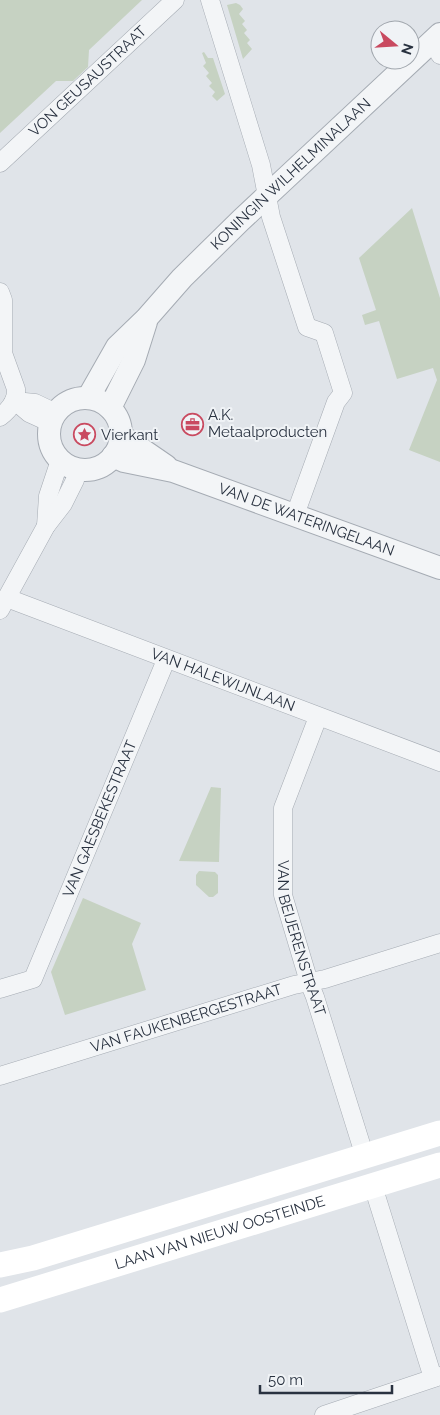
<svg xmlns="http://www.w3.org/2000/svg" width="440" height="1415" font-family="Raleway,sans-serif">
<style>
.green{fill:#c6d2c2}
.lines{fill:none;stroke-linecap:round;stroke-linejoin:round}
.minor-casing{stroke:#a5abb3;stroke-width:19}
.tertiary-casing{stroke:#a5abb3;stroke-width:24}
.minor{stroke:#f3f5f7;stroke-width:18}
.tertiary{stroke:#f3f5f7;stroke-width:22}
.secondary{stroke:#fff;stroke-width:25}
.labels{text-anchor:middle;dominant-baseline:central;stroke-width:4;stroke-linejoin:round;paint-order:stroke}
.street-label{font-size:15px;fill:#293240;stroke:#f0f3f6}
.poi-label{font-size:15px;fill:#293240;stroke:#f0f3f6;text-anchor:start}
</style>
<rect width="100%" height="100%" fill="#e0e4e9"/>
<path class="green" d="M0 0H142L89 50 88 67 73 81H56L0 133Z
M236 3 240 5 243 9 239 14 245 21 242 24 247 30 244 33 250 40 247 43 252 49 243 59 227 5Z
M204 52 208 58H213L225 94 217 101 212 96 215 92 209 86 212 83 206 76 209 73 203 66 206 63 202 53Z
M412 208 440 298V462L409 450 437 380 433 368 397 379 379 321 365 325 362 315 376 310 359 258Z
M211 787 221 788 219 862 179 861Z
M199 871 215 872 218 875V893L213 897H209L196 885V875Z
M83 898 141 923 132 944 146 990 65 1015 51 972Z"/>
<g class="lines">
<defs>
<g id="minor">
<path d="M210 0 261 165 271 217 307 327 324 333 343 393 336 402 295 515"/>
<path d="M433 41 440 55"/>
<path id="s1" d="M0 163 175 0"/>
<path d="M0 292 3 300V353L16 389C17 401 9 410 0 417"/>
<path d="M14 401 35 403 56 413"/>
<path d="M15 401 29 413 51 423"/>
<path d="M46 526 48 496 60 460"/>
<path id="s2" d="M7 598 440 762"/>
<path d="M0 610 46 526 63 504 75 480 77 470"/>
<path id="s3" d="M318 717 283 808V895L309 982 315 997 365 1157"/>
<path id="s4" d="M0 989 33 979 166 660"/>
<path id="s5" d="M0 1076 294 985 325 979 440 943"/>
<path d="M373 1186 433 1378"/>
<path d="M324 1415 440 1376"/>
</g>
<g id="tertiary">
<path id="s6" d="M88 398 117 347 146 319 182 278 241 220 440 34"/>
<circle cx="85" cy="434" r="36"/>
<path d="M110 408 134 360 146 322"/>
<path d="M121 436 131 442 166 466"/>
<path id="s7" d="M113 456 124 461 173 471 440 568"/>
</g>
</defs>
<use href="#minor" class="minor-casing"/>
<use href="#tertiary" class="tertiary-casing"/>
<use href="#minor" class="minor"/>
<use href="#tertiary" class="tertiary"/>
<g class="secondary">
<path d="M0 1265 33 1258 440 1133"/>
<path id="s8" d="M0 1300 440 1165"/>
</g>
</g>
<defs>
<symbol id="office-ring" viewBox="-11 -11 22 22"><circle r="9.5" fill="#f0f3f6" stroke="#c94a60" stroke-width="1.5"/><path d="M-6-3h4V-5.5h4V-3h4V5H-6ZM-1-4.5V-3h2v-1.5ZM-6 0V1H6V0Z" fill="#c94a60"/></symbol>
<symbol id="sight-ring" viewBox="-11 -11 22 22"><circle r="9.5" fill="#f0f3f6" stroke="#c94a60" stroke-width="1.5"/><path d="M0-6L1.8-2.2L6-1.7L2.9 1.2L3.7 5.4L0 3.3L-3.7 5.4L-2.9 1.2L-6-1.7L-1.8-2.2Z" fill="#c94a60"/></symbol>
</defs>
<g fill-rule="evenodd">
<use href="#office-ring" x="180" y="412" width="25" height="25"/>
<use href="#sight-ring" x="72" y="422" width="25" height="25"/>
</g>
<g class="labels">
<g class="street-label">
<text stroke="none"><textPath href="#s1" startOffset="120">VON GEUSAUSTRAAT</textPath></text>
<text stroke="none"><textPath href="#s6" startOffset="304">KONINGIN WILHELMINALAAN</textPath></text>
<text stroke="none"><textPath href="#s7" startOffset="204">VAN DE WATERINGELAAN</textPath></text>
<text stroke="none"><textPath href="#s2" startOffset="231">VAN HALEWIJNLAAN</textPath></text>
<text stroke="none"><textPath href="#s4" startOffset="208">VAN GAESBEKESTRAAT</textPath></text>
<text stroke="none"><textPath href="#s3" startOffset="230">VAN BEIJERENSTRAAT</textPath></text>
<text stroke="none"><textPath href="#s5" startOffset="195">VAN FAUKENBERGESTRAAT</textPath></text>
<text stroke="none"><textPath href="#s8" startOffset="230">LAAN VAN NIEUW OOSTEINDE</textPath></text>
</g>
<g class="poi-label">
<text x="208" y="415">A.K.<tspan x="208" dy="17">Metaalproducten</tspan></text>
<text x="101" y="435">Vierkant</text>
</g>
</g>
<g transform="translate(395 45) rotate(108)"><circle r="24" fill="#f0f3f6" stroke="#a0a6ad"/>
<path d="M0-4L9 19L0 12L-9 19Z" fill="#c94a60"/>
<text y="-8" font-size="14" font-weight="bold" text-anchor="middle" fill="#293240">N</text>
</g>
<path d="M260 1385v8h132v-8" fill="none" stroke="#293240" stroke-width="2.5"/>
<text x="268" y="1385" font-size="15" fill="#293240" stroke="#f0f3f6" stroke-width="4" paint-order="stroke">50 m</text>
</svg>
